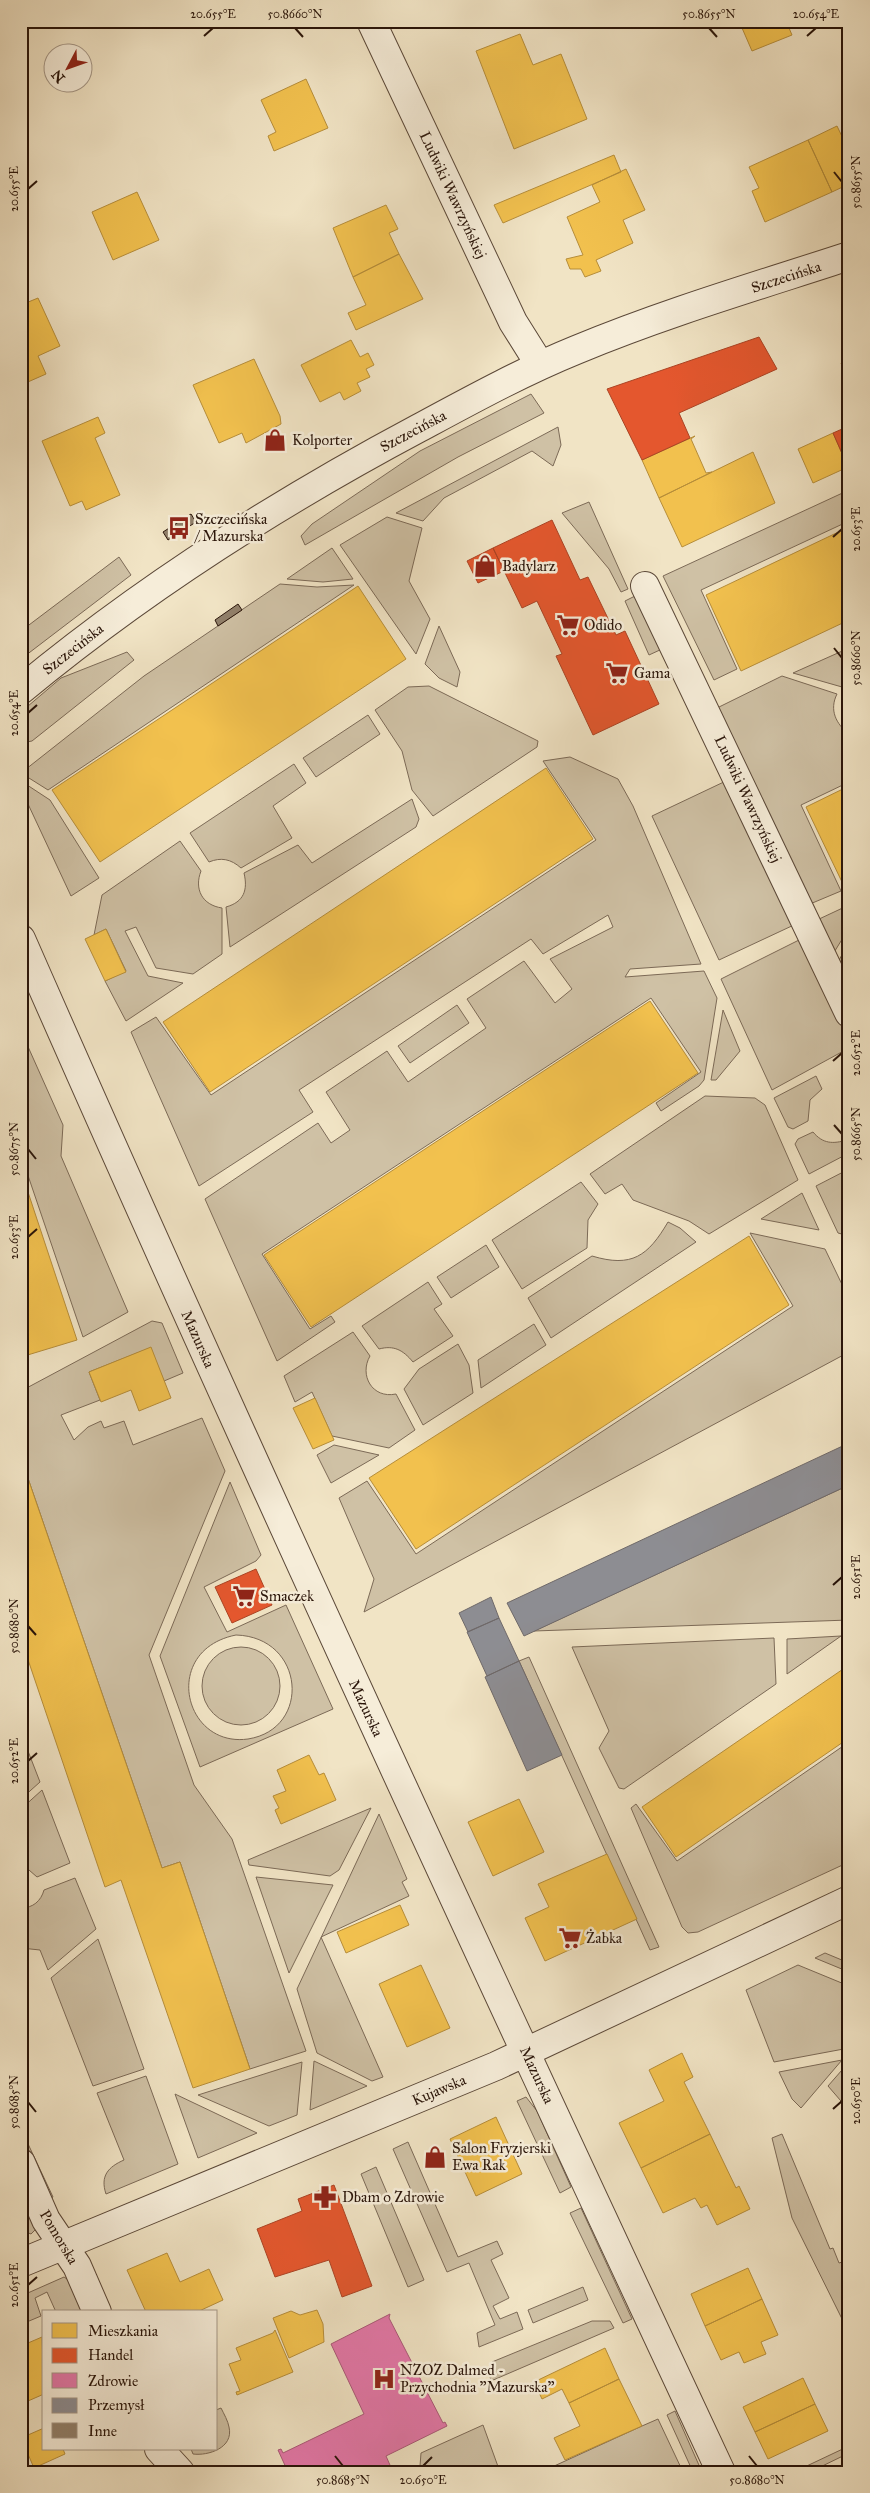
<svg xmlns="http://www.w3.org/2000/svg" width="870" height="2493" font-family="'IM FELL Great Primer',serif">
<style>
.green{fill:#cfc1a5;stroke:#7c6a57;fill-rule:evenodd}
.homes{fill:#f2c14e;stroke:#b68d39}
.shops{fill:#e4572e;stroke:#ac4323}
.health{fill:#e377a8;stroke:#ab5978}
.industry{fill:#8d8d92;stroke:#6f6969}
.building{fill:#91806b;stroke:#291409}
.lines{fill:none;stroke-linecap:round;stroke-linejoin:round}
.minor-casing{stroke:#5b4838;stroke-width:30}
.minor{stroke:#f6edd9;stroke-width:28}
.ticks{fill:none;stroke:#291409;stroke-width:2}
.labels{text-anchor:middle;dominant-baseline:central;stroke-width:5;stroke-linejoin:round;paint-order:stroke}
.street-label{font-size:15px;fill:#291409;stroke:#f6edd9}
.poi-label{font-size:15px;fill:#291409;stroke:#f6edd9;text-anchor:start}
.neatline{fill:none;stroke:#291409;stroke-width:2}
.ticks-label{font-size:12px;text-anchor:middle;fill:#291409}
</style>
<rect width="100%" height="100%" fill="#f1e4c5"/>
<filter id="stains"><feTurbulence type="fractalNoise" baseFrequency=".004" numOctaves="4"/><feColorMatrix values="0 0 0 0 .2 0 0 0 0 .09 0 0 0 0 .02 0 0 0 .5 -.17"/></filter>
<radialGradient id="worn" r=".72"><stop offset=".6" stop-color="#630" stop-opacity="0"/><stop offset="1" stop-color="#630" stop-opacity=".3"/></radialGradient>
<path class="green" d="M531 394 544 413 458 457 305 545 301 536 312 524 420 451Z
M558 427 561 445 553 466 532 451 444 498 423 521 396 513Z
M849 490V521L701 590 737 669 714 680 663 576Z
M589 502 628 589 621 592 609 569 562 513Z
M387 517 422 528 409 581 430 619 416 654 340 545Z
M332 548 353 579 323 582 287 579Z
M119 557 131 575 21 659V631Z
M280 584 317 587 354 585 48 790 21 773 144 676Z
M643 592 662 649 649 655 625 601Z
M439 626 460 672 457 687 439 678 425 664Z
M849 648V683L842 687 793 673Z
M127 652 134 660 32 741 21 743V712L61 678Z
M782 676 837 694C829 710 836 724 849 734V782L801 805 841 891 810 904 717 708Z
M429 686 538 741 537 747 433 816 412 790 402 751 375 710 408 687Z
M368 715 380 734 316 777 303 758Z
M570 757 618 779 633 806 701 964 630 969 625 977 704 971 717 998 704 1080 699 1086 661 1111 656 1103 701 1072 651 998 262 1254 310 1329 331 1316 335 1322 277 1361 205 1199 318 1123 331 1143 350 1130 326 1092 387 1051 408 1082 486 1028 467 999 524 961 555 1003 572 989 550 959 613 927 608 915 543 954 531 939 299 1090 313 1112 199 1186 131 1032 156 1017 211 1095 596 840 543 761Z
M294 764 306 783 273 806 292 838 241 868C231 859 221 857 209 862L190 833Z
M728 780 796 924 719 960 652 816Z
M21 781 50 800 99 878 71 896 21 789Z
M412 799 419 819 416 827 230 947 226 907C244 902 248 890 244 873L298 845 312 863Z
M180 841 201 871C194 889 202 905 222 908V954L193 974 156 968 136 927 125 931 148 976 183 983 126 1021 105 981 126 971 106 929 94 935 102 895Z
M849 905V928L833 954 817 920Z
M803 938 849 1033V1048L772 1090 721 979Z
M849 942V985L838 962Z
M457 1005 469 1023 410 1063 398 1046Z
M723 1010 740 1051 716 1080H711Z
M21 1031 63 1125 61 1156 128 1312 83 1337 21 1155Z
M816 1076 822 1089 810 1100 808 1121 793 1129 788 1127 774 1098Z
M705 1096 755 1098 765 1105 798 1180 709 1234 689 1221 633 1200 622 1184 605 1194 590 1174Z
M813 1132C823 1144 833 1144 847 1140L849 1153 809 1174 795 1144 798 1139Z
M849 1169V1236L838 1233 816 1186Z
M581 1182 598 1204 588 1220 587 1248 522 1289 492 1240Z
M802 1193 819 1230 761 1219Z
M668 1222 680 1228 696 1242 551 1338 528 1298 592 1256C632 1268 648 1256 668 1222Z
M750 1233 825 1249 849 1299V1352L364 1612 374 1579 339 1498 367 1481 416 1554 793 1306Z
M486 1245 499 1267 451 1298 437 1277Z
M428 1282 442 1304 434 1309 453 1336 413 1362C403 1350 394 1345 379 1349L362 1326Z
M152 1321 162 1323 183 1373 164 1381 150 1348 89 1372 100 1400 61 1415 74 1440 88 1427 101 1421 104 1428 124 1421 133 1445 202 1418 225 1471 149 1655 194 1785 232 1839 306 2051 250 2069 180 1862 162 1868 21 1458V1391Z
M534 1324 546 1345 481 1388 478 1360Z
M353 1332 370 1356C359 1375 372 1399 396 1394L415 1430 389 1448 332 1436 312 1392 295 1402 284 1376Z
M458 1344 469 1365 473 1393 423 1425 404 1389 419 1369Z
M334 1445 379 1455 331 1483 317 1455Z
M230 1482 261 1555 256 1561 204 1587 227 1632 286 1605 333 1709 200 1767 160 1656ZM236 1635C305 1637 312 1729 248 1739 183 1748 161 1650 236 1635Z
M849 1485V1620L534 1631Z
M841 1636 787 1674V1639Z
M774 1638 776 1684 624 1789 619 1788 599 1748 609 1731 572 1647Z
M202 1686a39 39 0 1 1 78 0a39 39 0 1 1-78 0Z
M529 1657 659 1947 650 1950 519 1661Z
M21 1733 40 1782 21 1799Z
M849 1742V1862L698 1932 688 1933 682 1927 631 1808 636 1804 677 1861Z
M42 1790 70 1863 37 1877 29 1870 21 1869V1809Z
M371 1808 339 1870 330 1876 249 1865 248 1860Z
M379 1814 407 1879 402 1882 409 1896 321 1937 383 2077 372 2081 317 2053 297 1989Z
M256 1877 333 1885 289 1973Z
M75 1878 96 1929 48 1970 40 1950 21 1948V1908C33 1908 41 1901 44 1890Z
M98 1939 144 2069 93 2086 51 1978Z
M825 1953 849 1963V1972L815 1958Z
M798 1965 849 1986V2048L774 2062 746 1990Z
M842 2060 801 2108 792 2099 779 2072Z
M314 2061 367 2086 310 2110Z
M302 2062 297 2115 269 2126 198 2095Z
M849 2062V2107L847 2108 828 2086Z
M146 2076 178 2164 106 2194C100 2176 108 2167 124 2160L97 2093Z
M175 2094 257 2133 198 2158Z
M526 2097 537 2111 571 2187 560 2193 517 2101Z
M21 2129 53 2197 47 2201 21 2143Z
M782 2134 830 2249 833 2248 839 2263 849 2260V2333L792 2218 772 2138Z
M408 2142 458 2257 497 2241 503 2254 491 2260 509 2298 493 2306 500 2319 517 2312 523 2329 479 2347 477 2333 495 2325 469 2263 447 2272 393 2149Z
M376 2167 424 2280 408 2287 361 2174Z
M21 2187 37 2228 31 2234 21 2230Z
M581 2208 632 2319 623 2323 570 2213Z
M64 2277 73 2283 86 2312H56L47 2292 35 2298 41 2316 22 2324 28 2344 21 2346V2296Z
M583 2287 588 2300 533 2323 528 2310Z
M592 2321H610L614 2328 491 2381 489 2373 492 2362Z
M221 2408C224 2414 228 2421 229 2427 234 2448 208 2456 193 2454L191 2449H216V2410Z
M675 2411 702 2472H693L667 2415Z
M658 2419 683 2472H541L642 2426Z
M483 2425 500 2472H424L420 2466 421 2453Z
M849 2446V2453L810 2472H794Z"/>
<path class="homes" d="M739 21H786L792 35 752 51Z
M520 34 533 65 561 54 587 119 514 149 476 51Z
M306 79 328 128 274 151 268 136 276 132 261 100Z
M837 126 849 151V184L832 192 808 140Z
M808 140 832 192 765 222 752 191 759 188 749 167Z
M614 155 621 172 503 223 494 205Z
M626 169 645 210 623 220 633 243 596 260 601 271 585 277 581 269H570L566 259 583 255 567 217 600 202 592 185Z
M137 192 159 240 113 260 92 212Z
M386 205 398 229 389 233 399 254 353 277 333 228Z
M399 254 423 299 356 330 348 313 366 305 353 277Z
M38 298 60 346 38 356 46 374 21 385V305Z
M849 333V345L844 335Z
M351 340 360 357 368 353 374 365 366 369 370 377 357 383 361 391 344 400 340 392 320 402 301 365Z
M254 359 280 416 281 424 246 443 242 433 219 443 193 385Z
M849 359V379H848L841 363Z
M98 417 105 433 95 438 120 495 86 510 82 501 70 506 42 441Z
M833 433 848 467 813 483 798 449Z
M695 436 691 439 706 473 712 472 659 498 642 460Z
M753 452 775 503 682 547 659 498Z
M849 527V620L741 671 706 595Z
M358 586 406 659 100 862 52 790Z
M546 768 593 839 210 1092 163 1022Z
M849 786V879L842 882 806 807Z
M106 929 126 972 105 981 85 939Z
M650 1001 698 1073 311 1327 264 1255Z
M21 1171 77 1340 21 1357Z
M749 1236 789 1305 416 1549 369 1478Z
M151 1347 171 1398 139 1411 131 1390 101 1402 89 1372Z
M315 1398 334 1440 313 1449 293 1408Z
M21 1458 162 1868 180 1862 250 2069 193 2088 121 1880 105 1887 21 1639Z
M849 1665V1738L676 1857 642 1807Z
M309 1755 319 1775 324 1773 336 1800 281 1824 275 1810 279 1808 273 1796 286 1791 277 1770Z
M519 1799 544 1852 493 1876 468 1822Z
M607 1854 637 1919 545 1961 525 1918 549 1907 538 1884Z
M400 1905 409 1925 346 1953 337 1932Z
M421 1965 450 2028 407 2047 379 1984Z
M682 2053 693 2077 684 2082 710 2134 641 2168 619 2123 664 2101 649 2070Z
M496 2117 522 2174 476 2196 450 2139Z
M710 2134 736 2188 739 2186 750 2209 717 2225 707 2205 701 2208 695 2198 663 2213 641 2168Z
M167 2253 180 2282 209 2269 223 2300 197 2312H146L127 2270Z
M748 2268 762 2299 705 2326 691 2294Z
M762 2299 778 2335 761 2342 766 2354 744 2363 739 2352 721 2360 705 2326Z
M317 2310 323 2324 324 2342 289 2358 273 2318 291 2311 300 2315Z
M275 2330 293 2372 237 2395 236 2392 240 2391 229 2364 241 2360 236 2348 273 2333Z
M42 2337 44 2394 28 2401 21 2387V2346Z
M605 2348 619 2379 569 2403 562 2389 542 2399 534 2382Z
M803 2378 815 2404 755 2432 743 2407Z
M619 2379 642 2426 565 2460 554 2438 580 2426 569 2403Z
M815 2404 828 2431 768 2459 755 2432Z
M44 2428V2449H63L65 2454 34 2468 21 2438Z"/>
<path class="shops" d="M759 337 777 369 679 413 690 438 642 460 607 389Z
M849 426V467H848L833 433Z
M552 520 580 580 588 577 616 635 625 631 659 704 593 735 556 656 562 654 537 601 522 608 493 548Z
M493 548 504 571 478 583 467 561Z
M256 1569 272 1605 232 1623 215 1587Z
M334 2185 372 2286 342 2297 329 2260 275 2277 257 2229 302 2211 298 2199Z"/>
<path class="health" d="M390 2314 389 2318 443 2423 445 2422 447 2426 386 2456 393 2472H288L278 2450 281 2449 283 2453 364 2414 331 2344Z"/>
<path class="industry" d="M849 1443V1485L524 1636 507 1603Z
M491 1597 499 1618 468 1632 459 1613Z
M499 1618 519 1661 487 1676 467 1632Z
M519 1661 562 1755 527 1771 485 1677Z"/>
<path class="building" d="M191 514 196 522 168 540 163 532Z
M238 604 242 610 218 626 215 620Z"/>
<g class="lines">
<defs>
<path id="minor" d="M371 21 513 322 540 365
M645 586 849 1013
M21 690C144 588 278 503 419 428 471 400 522 372 576 350 665 313 757 286 849 256
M21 939C247 1454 483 1963 721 2472
M21 2163 46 2220 77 2266 97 2312
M21 2263 496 2066 849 1900
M159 2449 180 2472"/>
</defs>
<use href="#minor" class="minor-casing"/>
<use href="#minor" class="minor"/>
</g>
<path class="ticks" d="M295 28 303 37M709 28 717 37M204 36 213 28M807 36 816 28M834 172 842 182M28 189 37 181M833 537 842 529M834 648 842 658M28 713 37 705M833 1061 842 1053M834 1125 842 1134M28 1149 36 1159M28 1237 37 1229M833 1585 842 1577M28 1626 36 1635M28 1761 37 1753M28 2102 36 2112M833 2109 842 2101M28 2285 37 2277M335 2456 343 2466M749 2456 757 2466M423 2466 432 2457"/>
<defs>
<symbol id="shop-bare" viewBox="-9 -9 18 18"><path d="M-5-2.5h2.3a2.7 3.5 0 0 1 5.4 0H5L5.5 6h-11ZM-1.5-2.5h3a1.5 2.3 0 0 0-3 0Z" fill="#8f2418" stroke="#f6edd9" stroke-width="2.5" paint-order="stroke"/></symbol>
<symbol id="bus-bare" viewBox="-9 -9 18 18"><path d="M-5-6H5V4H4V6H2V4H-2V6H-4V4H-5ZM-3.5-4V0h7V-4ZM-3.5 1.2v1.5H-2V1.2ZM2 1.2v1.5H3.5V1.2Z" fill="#8f2418" stroke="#f6edd9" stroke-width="2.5" paint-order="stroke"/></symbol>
<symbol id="supermarket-bare" viewBox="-9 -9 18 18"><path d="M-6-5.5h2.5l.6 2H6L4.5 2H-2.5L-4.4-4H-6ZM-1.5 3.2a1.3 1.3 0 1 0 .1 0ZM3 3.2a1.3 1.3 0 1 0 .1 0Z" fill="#8f2418" stroke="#f6edd9" stroke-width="2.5" paint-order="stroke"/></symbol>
<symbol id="pharmacy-bare" viewBox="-9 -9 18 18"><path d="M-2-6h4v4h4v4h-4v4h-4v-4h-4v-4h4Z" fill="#8f2418" stroke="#f6edd9" stroke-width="2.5" paint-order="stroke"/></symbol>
<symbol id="hospital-bare" viewBox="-9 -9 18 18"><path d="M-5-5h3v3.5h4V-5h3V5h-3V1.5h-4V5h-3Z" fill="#8f2418" stroke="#f6edd9" stroke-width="2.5" paint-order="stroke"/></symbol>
</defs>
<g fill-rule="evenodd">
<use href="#shop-bare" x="259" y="424" width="32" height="32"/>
<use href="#bus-bare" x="163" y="512" width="32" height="32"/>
<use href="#shop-bare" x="469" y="550" width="32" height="32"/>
<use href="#supermarket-bare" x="552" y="609" width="32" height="32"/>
<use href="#supermarket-bare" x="601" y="657" width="32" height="32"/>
<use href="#supermarket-bare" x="228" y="1580" width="32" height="32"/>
<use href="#supermarket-bare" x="554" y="1922" width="32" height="32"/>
<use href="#shop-bare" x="419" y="2141" width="32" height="32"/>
<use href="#pharmacy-bare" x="309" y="2181" width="32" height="32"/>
<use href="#hospital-bare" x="368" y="2363" width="32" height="32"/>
</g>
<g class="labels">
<g class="street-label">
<text transform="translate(453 195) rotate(65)">Ludwiki Wawrzyńskiej</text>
<text transform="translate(786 277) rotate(-18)">Szczecińska</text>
<text transform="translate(413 431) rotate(-28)">Szczecińska</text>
<text transform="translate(73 649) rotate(-38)">Szczecińska</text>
<text transform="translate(748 799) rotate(65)">Ludwiki Wawrzyńskiej</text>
<text transform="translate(198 1339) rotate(66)">Mazurska</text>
<text transform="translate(366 1708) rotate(65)">Mazurska</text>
<text transform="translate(537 2075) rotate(65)">Mazurska</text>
<text transform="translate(439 2090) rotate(-23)">Kujawska</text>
<text transform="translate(59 2237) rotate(59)">Pomorska</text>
</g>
<g class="poi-label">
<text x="292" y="440">Kolporter</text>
<text x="195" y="519">Szczecińska<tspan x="195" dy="17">/ Mazurska</tspan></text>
<text x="502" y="566">Badylarz</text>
<text x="584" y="625">Odido</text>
<text x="634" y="673">Gama</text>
<text x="260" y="1596">Smaczek</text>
<text x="586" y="1938">Żabka</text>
<text x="452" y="2148">Salon Fryzjerski<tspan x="452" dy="17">Ewa Rak</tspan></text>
<text x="342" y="2197">Dbam o Zdrowie</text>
<text x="400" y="2370">NZOZ Dalmed -<tspan x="400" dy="17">Przychodnia "Mazurska"</tspan></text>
</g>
</g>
<rect width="870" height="2493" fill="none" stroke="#f1e4c5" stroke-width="55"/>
<rect x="42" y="2310" width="175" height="140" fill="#f6edd9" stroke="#a49686"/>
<rect x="52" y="2323" width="25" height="15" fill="#f2c14e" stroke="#a49686"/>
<text x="88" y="2336" font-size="15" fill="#291409">Mieszkania</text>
<rect x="52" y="2348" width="25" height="15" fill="#e4572e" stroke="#a49686"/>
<text x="88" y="2360" font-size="15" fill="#291409">Handel</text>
<rect x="52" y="2373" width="25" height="15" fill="#e377a8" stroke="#a49686"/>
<text x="88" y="2386" font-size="15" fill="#291409">Zdrowie</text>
<rect x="52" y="2398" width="25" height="15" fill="#8d8d92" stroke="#a49686"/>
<text x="88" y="2410" font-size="15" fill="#291409">Przemysł</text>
<rect x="52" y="2423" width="25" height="15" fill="#91806b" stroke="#a49686"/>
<text x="88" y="2436" font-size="15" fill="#291409">Inne</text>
<g transform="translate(68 68) rotate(229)"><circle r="24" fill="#f6edd9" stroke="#a49686"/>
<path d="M0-4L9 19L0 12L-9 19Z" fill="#8f2418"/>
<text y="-8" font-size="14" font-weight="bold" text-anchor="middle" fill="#291409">N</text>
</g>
<rect x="28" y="28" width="814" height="2438" class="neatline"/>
<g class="ticks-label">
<text x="213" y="18">20.655°E</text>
<text x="295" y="18">50.8660°N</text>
<text x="709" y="18">50.8655°N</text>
<text x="816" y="18">20.654°E</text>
<text transform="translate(856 182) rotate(-90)" y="4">50.8655°N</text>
<text transform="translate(14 189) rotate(-90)" y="4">20.655°E</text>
<text transform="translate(856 529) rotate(-90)" y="4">20.653°E</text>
<text transform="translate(856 658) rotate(-90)" y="4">50.8660°N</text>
<text transform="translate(14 713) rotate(-90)" y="4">20.654°E</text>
<text transform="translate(856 1053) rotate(-90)" y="4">20.652°E</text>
<text transform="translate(856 1134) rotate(-90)" y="4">50.8665°N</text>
<text transform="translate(14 1149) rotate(-90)" y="4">50.8675°N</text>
<text transform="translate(14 1237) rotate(-90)" y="4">20.653°E</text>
<text transform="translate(856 1577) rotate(-90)" y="4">20.651°E</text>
<text transform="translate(14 1626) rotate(-90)" y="4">50.8680°N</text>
<text transform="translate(14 1761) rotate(-90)" y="4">20.652°E</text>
<text transform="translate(856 2101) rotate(-90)" y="4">20.650°E</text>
<text transform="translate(14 2102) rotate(-90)" y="4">50.8685°N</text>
<text transform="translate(14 2285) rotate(-90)" y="4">20.651°E</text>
<text x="343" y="2484">50.8685°N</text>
<text x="423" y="2484">20.650°E</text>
<text x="757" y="2484">50.8680°N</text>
</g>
<rect width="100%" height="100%" filter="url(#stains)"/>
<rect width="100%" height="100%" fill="url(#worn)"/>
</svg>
